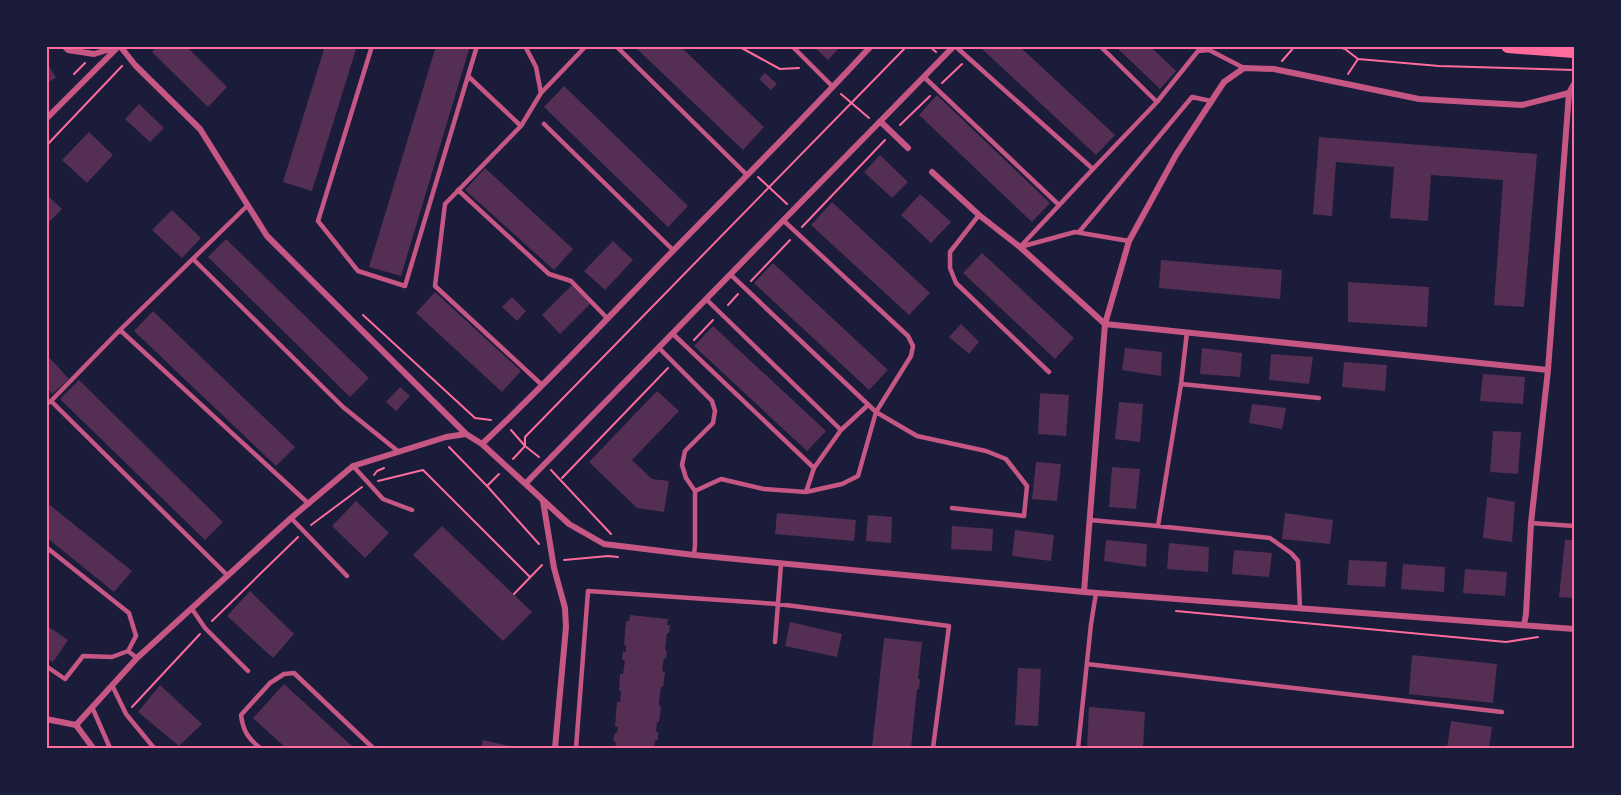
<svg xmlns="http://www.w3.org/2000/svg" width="1621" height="795" font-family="'Roboto Condensed',sans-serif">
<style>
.building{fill:#542f53}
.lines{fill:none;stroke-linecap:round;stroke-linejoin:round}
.path{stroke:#ff6b9d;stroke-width:2}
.service{stroke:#c65784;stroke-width:4.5}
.minor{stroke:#c65784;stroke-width:6}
.primary{stroke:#ff6b9d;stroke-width:14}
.neatline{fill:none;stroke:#ff6b9d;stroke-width:2}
</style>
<rect width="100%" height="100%" fill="#1b1b3a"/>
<path class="building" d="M157 46H186L227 87 208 107 152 52Z
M325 46H357L312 191 283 182Z
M436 46H470L401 276 369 267Z
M634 46H680L764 127 743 150Z
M813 46H841L828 60Z
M982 46H1019L1115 135 1096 155 981 48Z
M1115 46H1150L1176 71 1160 89Z
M46 61 56 78 46 83Z
M765 73 777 84 771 90 759 79Z
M564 86 688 206 668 227 544 107Z
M937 95 1050 203 1032 222 919 115Z
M139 104 164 128 150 142 125 119Z
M89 132 113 155 87 183 62 160Z
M1319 137 1537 154 1524 307 1494 305 1503 180 1431 175 1428 221 1390 218 1394 167 1336 162 1332 216 1313 214Z
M880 155 908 182 892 198 864 172Z
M485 168 573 249 554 270 465 190Z
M46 194 62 209 46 225Z
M920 194 951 222 931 243 901 215Z
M832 202 930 293 909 315 811 225Z
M172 210 201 238 182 258 152 230Z
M226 239 369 378 350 397 208 257Z
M613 241 633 260 605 290 584 271Z
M982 253 1074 338 1055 359 963 273Z
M1161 260 1282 270 1280 299 1159 288Z
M773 263 888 370 869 390 754 283Z
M1348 282 1429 287 1427 327 1348 322Z
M572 285 590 304 560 334 542 315Z
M435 292 521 371 502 392 416 313Z
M512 297 526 311 517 321 502 307Z
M153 311 295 447 276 466 134 331Z
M961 324 979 342 969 354 949 337Z
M713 326 826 431 807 451 694 346Z
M1125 348 1162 352 1161 376 1122 370Z
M1202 348 1242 353 1240 377 1200 374Z
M46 354 69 379 52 394 46 387Z
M1271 354 1313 357 1309 384 1269 380Z
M1344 362 1387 365 1385 391 1342 387Z
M1483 374 1525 377 1523 404 1480 401Z
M79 380 223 522 205 540 60 399Z
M400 387 410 396 396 411 386 402Z
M657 391 679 411 632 460 652 479 669 481 664 512 637 508 589 462Z
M1040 393 1069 395 1066 436 1038 434Z
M1119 402 1143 404 1140 442 1115 439Z
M1252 404 1286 408 1282 429 1249 423Z
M1493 431 1521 432 1518 474 1490 472Z
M1036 462 1061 464 1057 501 1032 499Z
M1112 467 1140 469 1136 509 1109 507Z
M1487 497 1515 502 1512 542 1483 538Z
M356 501 389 533 365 558 332 526Z
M46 502 132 571 114 592 46 537Z
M777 513 856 520 854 541 775 534Z
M1285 513 1333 520 1330 544 1282 539Z
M868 515 892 517 891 543 866 541Z
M442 526 532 612 503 641 413 555Z
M952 526 993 529 992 551 951 549Z
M1015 530 1054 535 1051 561 1012 556Z
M1106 540 1147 544 1146 567 1104 561Z
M1565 540H1574V598L1559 597Z
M1169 543 1209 547 1208 572 1167 569Z
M1234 550 1272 553 1269 577 1232 574Z
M1349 560 1387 562 1385 587 1347 585Z
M1403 564 1445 567 1444 592 1401 589Z
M1465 569 1507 572 1505 596 1463 593Z
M250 591 294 634 273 658 227 616Z
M630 615 668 619 667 625H670L669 633H667L665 650 667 651 666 659 664 658 662 671 665 672 663 687H661L659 701V706H661L659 722H657L656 732H658V740H655L654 748H615L616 742 613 741 615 733H617L618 727 615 726 617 702H620L621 691H619L620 674H623L625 661 622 660 623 651 626 652V645H624L626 621H629Z
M790 622 842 634 837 657 785 646Z
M46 625 68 640 53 662 46 658Z
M884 638 922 642 918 679H920L919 689H917L911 748H872Z
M1412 655 1497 664 1493 703 1409 694Z
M1018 668 1041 669 1038 726 1015 725Z
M284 684 354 748H286L253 718Z
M160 685 202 724 179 746 138 712Z
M1089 707 1145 712 1143 748H1087Z
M1451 721 1492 727 1489 748H1447Z
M483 740 517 748H481Z"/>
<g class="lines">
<path class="path" d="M738 46 780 69 799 68
M929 46 936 52
M1334 46 1345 49 1358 59
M1282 61 1295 46
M74 74 85 63
M1348 74 1358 59 1439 66 1574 70
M942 83 962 64
M841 94 869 118
M900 125 930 96
M46 146 122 66
M758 177 787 204
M802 227 885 140
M751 281 790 240
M728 305 738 294
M363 315 475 418 491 420
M694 340 713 320
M511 430 525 446 539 457
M449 447 487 486 539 544
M513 459 525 446V437L907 46
M551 470 611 534
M374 475 377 471 384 468
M562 478 668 368
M378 481 423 470 530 577
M487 486 499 474
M311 525 362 487
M564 560 608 556 618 557
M514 594 542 565
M1176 611 1506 642 1538 637
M212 621 298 537
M132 707 200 634"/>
<path class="service" d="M372 46 318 221 358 271 405 286 477 46
M525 46 536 67 541 93
M616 46 747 175
M792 46 833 87
M955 46 1093 169 1020 247
M1100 46 1157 102
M468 76 521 126
M924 77 1059 205
M544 124 673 250
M1093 169 1157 102 1198 51 1209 50 1244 68
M458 190 549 274 571 281 607 318
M979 215 950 252V268L956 283 1049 372
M784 221 908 336 913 346 911 356 876 412 917 436 986 451 1006 459 1027 486 1024 516 952 508
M1079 232 1192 97 1211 101
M1020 247 1075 232 1129 241
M193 259 343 407 399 452
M707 300 841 430
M120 330 309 504
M673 334 814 468
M659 348 712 401 715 411 713 423 685 451 682 465 686 478 695 491V545L694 555
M1181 384 1187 332
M542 385 435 286 445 204 521 126 541 93 586 46
M51 401 120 330 247 206
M46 404 51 401 228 576
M353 466 383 499 412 510
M695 491 721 479 764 489 806 492 842 484 858 476 876 412 731 275
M806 492 814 468 841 430 868 405
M291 518 347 576
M1090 520 1158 526 1270 538 1291 553 1298 561 1300 609
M1531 523 1574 526
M1158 526 1181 384 1319 398
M46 547 129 613 136 636 128 651
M192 609 205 628 248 671
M775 642 781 564
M1087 664 1502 712
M46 666 65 679 83 656 112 657 128 651 137 658
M112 685 126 714 154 748
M92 707 110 748
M260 748C248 738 243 731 241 715L270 683 284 674 294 673 373 748
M576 748 588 591 778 604 949 626 933 748
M1078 748 1091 624 1096 593"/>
<path class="minor" d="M64 46 68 50 94 54 117 47
M120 46 135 65 200 129 267 236 466 434 482 444 569 524 604 544 694 555 1084 592 1574 629
M46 119 119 46
M881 122 908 148
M932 172 979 215 1020 247 1105 324 1548 370
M482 444C545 385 605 321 665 259 734 188 804 119 871 46
M526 483 954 46
M543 501 554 568 565 608 566 627 555 748
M1084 592 1105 324 1129 241 1176 155 1224 82 1244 68 1274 69 1419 99 1522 105 1569 93
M1524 625 1526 614 1531 523 1548 370 1569 93 1574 84
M46 719 76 725 93 748
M76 725 137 658 291 518 353 466 446 437 466 434"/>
<path class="primary" d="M1508 46 1574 51"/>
</g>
<rect width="1621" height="795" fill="none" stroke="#1b1b3a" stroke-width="96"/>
<rect x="48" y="48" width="1525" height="699" class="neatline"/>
</svg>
